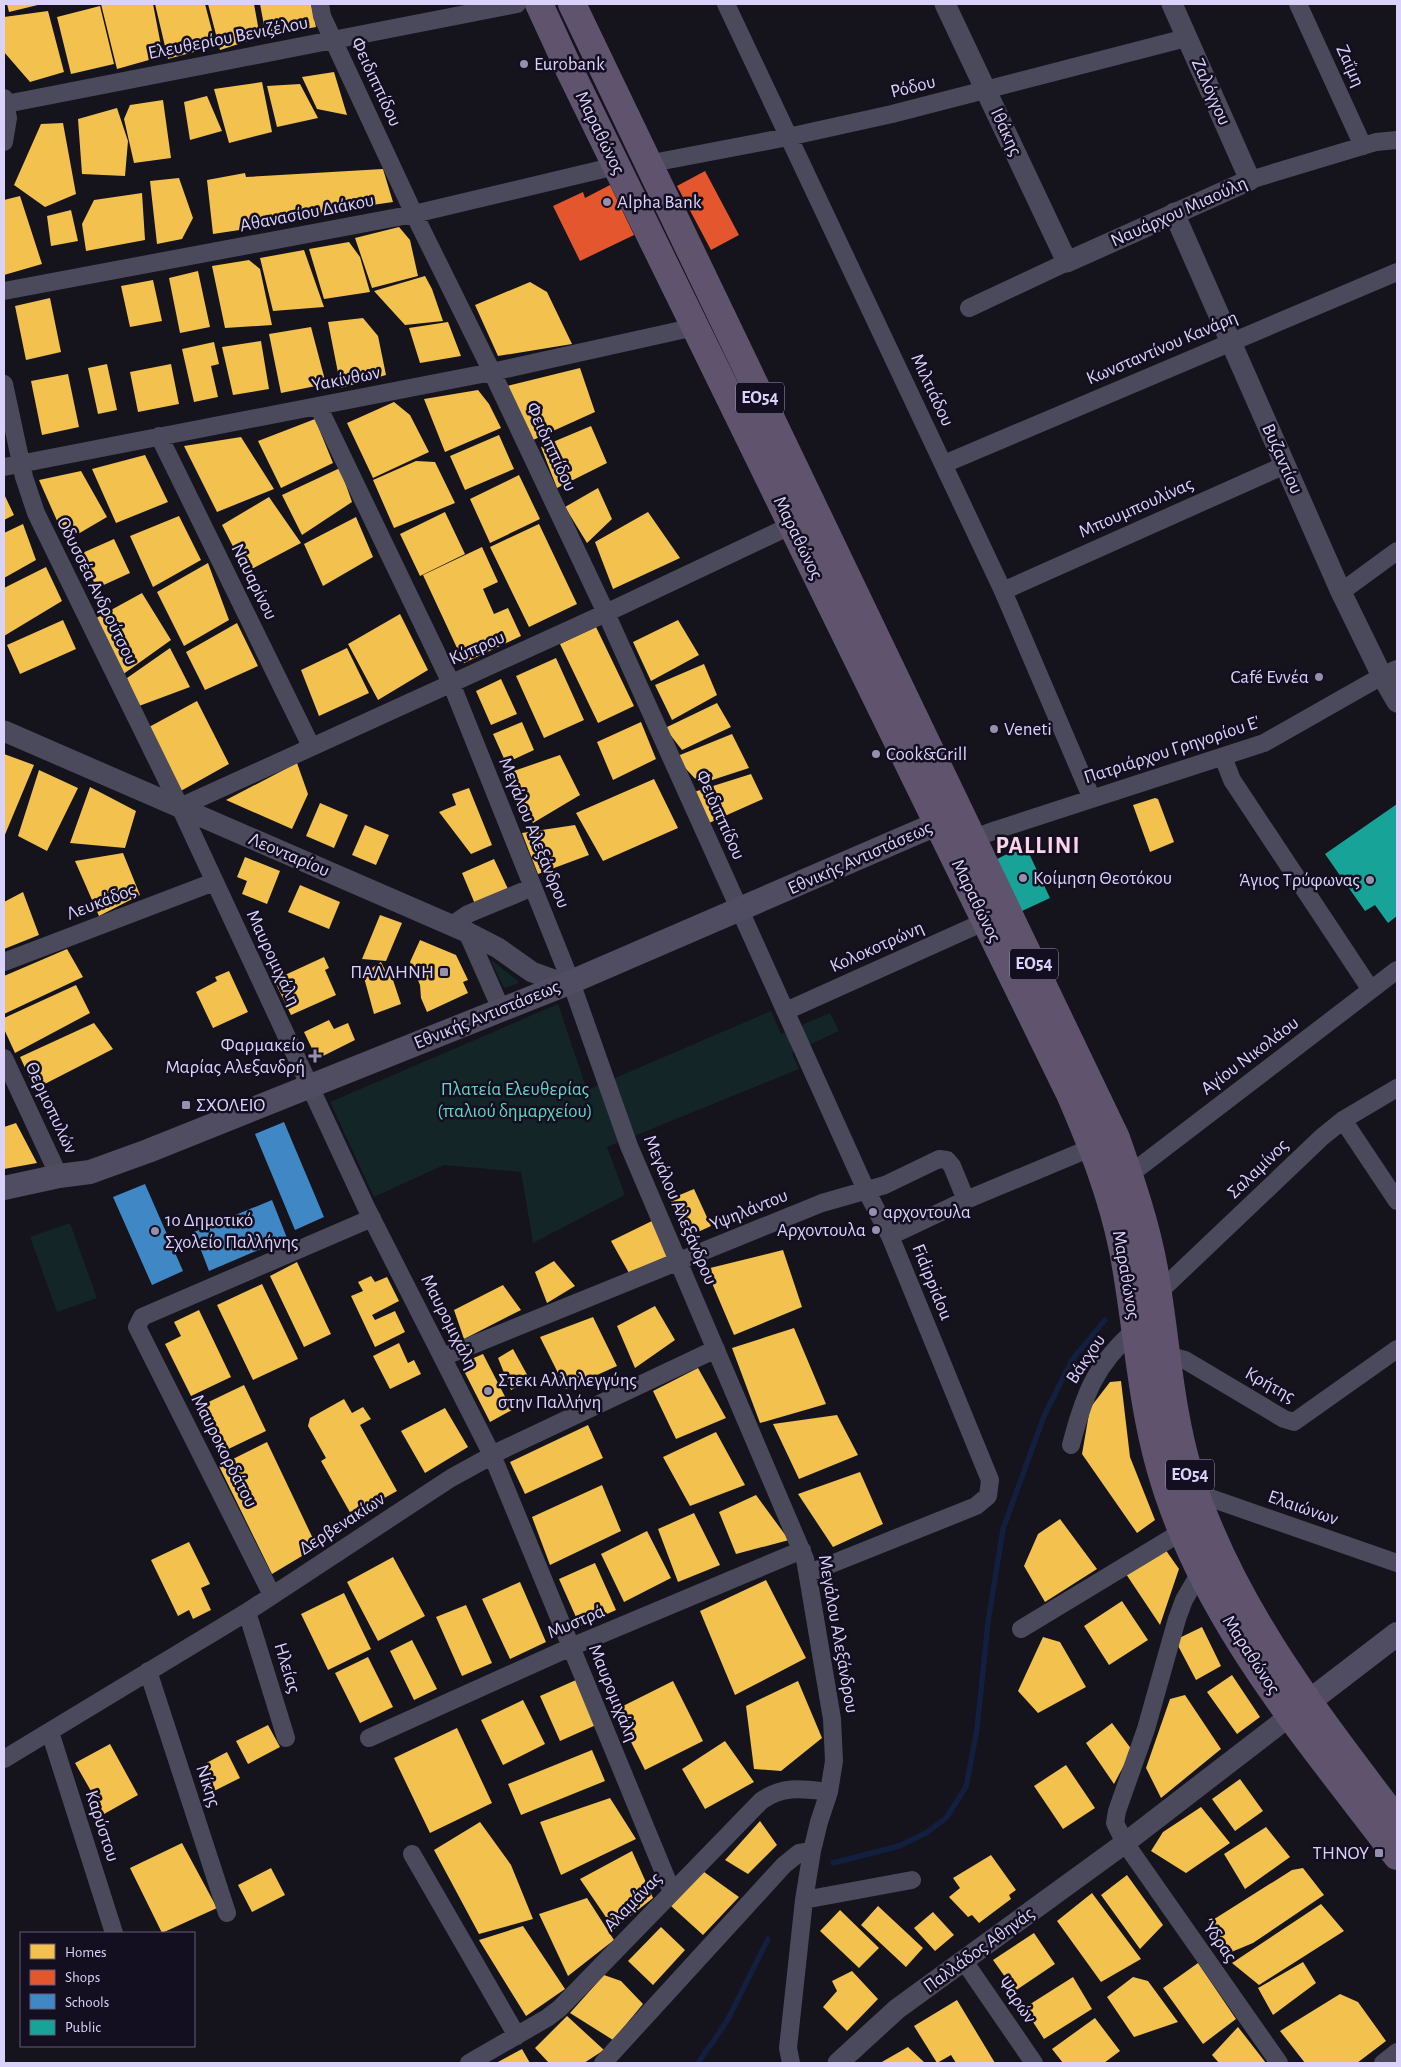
<svg xmlns="http://www.w3.org/2000/svg" width="1401" height="2067" font-family="'Alegreya Sans',sans-serif">
<style>
.green{fill:#132527}
.homes{fill:#f2c14e}
.shops{fill:#e4572e}
.schools{fill:#3f88c5}
.public{fill:#17a398}
.lines{fill:none;stroke-linecap:round;stroke-linejoin:round}
.stream{stroke:#121f3e;stroke-width:5.5}
.minor{stroke:#4b495c;stroke-width:18}
.tertiary{stroke:#4b495c;stroke-width:21}
.secondary{stroke:#504c62;stroke-width:24}
.primary{stroke:#5f536d;stroke-width:28}
.poi-dot{fill:#968fad;stroke:#140f20;stroke-width:2}
.labels{text-anchor:middle;dominant-baseline:central;stroke-width:5;stroke-linejoin:round;paint-order:stroke}
.shield{fill:#140f20;stroke:#9f98b9;stroke-width:1}
.shield-label{font-size:18px;font-weight:bold;fill:#dbd2fb}
.street-label{font-size:19px;fill:#dbd2fb;stroke:#140f20}
.poi-label{font-size:19px;fill:#dbd2fb;stroke:#140f20;text-anchor:start}
.park-label{font-size:19px;fill:#65d4c3;stroke:#140f20}
.district-label{font-size:24px;font-weight:bold;letter-spacing:1px;fill:#fbd4e9;stroke:#140f20}
</style>
<rect width="100%" height="100%" fill="#15131c"/>
<path class="green" d="M490 959 517 980 519 983 505 988 503 986Z
M558 1004 587 1090 771 1011 781 1034 830 1013 839 1031 792 1053 799 1069 607 1147 625 1195 533 1243 521 1172 444 1165 374 1197 330 1102Z
M70 1223 97 1298 57 1312 30 1237Z"/>
<path class="homes" d="M7 4H42L9 12Z
M101 4H153L163 56 117 69Z
M155 4H205L216 46 168 59Z
M208 4H254L260 37 220 50Z
M260 4H311L316 27 266 36Z
M100 6 114 64 71 74 57 17Z
M48 11 64 72 30 82 4 52V17Z
M334 72 347 115 317 109 302 77Z
M262 82 272 132 229 143 214 89Z
M300 84 318 118 277 127 267 86Z
M207 96 222 131 190 140 184 102Z
M163 100 171 158 134 163 124 119 130 105Z
M117 108 128 141 125 176 82 174 78 119Z
M63 123 76 194 45 207 14 185 41 124Z
M383 169 393 202 303 215 260 227 213 234 207 180 245 173 246 177Z
M179 178 193 218 182 239 157 244 150 181Z
M142 193 145 240 86 251 82 224 94 200Z
M20 196 42 264 4 275V200Z
M71 210 78 241 51 246 47 216Z
M399 227 410 240 418 276 372 288 355 238Z
M349 242 360 257 370 292 324 299 309 249Z
M304 250 324 307 273 311 260 258Z
M249 260 260 269 272 325 225 328 212 266Z
M198 271 210 327 180 333 169 278Z
M425 276 432 289 443 321 405 325 374 291Z
M153 280 162 321 130 327 121 286Z
M530 282 547 292 572 344 498 356 475 305Z
M50 298 61 352 26 360 15 306Z
M363 318 378 336 386 375 341 388 328 322Z
M448 322 461 356 420 363 409 328Z
M311 327 326 384 281 393 269 334Z
M261 341 269 389 233 395 222 347Z
M214 342 219 364 211 366 218 397 194 402 182 349Z
M107 364 117 410 98 414 88 368Z
M171 364 179 404 138 412 130 372Z
M580 368 595 412 533 440 507 386Z
M68 374 79 427 42 435 31 381Z
M478 390 489 404 501 428 445 452 424 399Z
M394 402 410 415 429 452 373 478 347 423Z
M315 419 333 463 281 488 258 441Z
M591 426 607 463 557 488 541 447Z
M499 435 514 469 465 490 450 456Z
M241 437 274 489 217 512 184 446Z
M145 455 168 502 116 523 92 469Z
M416 461 435 462 455 503 394 528 373 480Z
M340 468 352 502 302 535 282 495Z
M81 471 107 517 66 541 39 480Z
M519 475 540 519 490 543 470 499Z
M598 488 612 519 587 543 565 507Z
M4 494 14 515 4 520Z
M269 497 301 543 246 572 222 525Z
M445 512 465 554 420 576 400 534Z
M648 512 680 558 613 589 595 542Z
M179 516 201 560 153 587 130 536Z
M356 517 373 557 323 586 304 544Z
M23 524 36 560 4 578V533Z
M539 524 577 604 529 627 490 547Z
M114 539 130 573 97 588 80 554Z
M482 547 498 582 483 589 494 614 508 608 521 636 464 663 423 575Z
M208 563 229 620 184 646 157 592Z
M46 567 62 601 4 636V588Z
M142 593 171 640 122 675 91 621Z
M400 614 428 670 378 700 348 644Z
M63 620 76 649 20 674 7 645Z
M678 620 699 655 651 681 633 642Z
M237 623 258 666 205 690 186 652Z
M596 627 634 706 598 723 560 644Z
M170 648 190 687 139 706 127 678Z
M347 648 369 693 319 716 301 670Z
M556 658 584 720 544 738 516 676Z
M704 664 717 695 672 720 655 685Z
M501 679 517 714 491 725 476 691Z
M197 701 229 764 179 792 149 727Z
M717 703 731 727 682 750 665 728Z
M522 722 534 750 506 763 493 734Z
M641 722 656 759 613 780 597 742Z
M732 734 749 768 700 784 675 757Z
M4 754 34 765 4 837Z
M560 755 580 795 533 823 505 774Z
M297 763 308 794 292 829 226 800Z
M39 770 78 788 47 851 18 836Z
M751 774 763 799 709 823 694 792Z
M654 779 678 828 603 861 576 813Z
M90 787 136 811 125 848 70 843Z
M469 788 492 845 471 854 439 812 456 805 452 794Z
M1155 798 1158 799 1174 842 1150 852 1133 805Z
M320 803 348 815 334 848 306 836Z
M365 825 389 835 376 865 352 855Z
M575 825 589 855 538 874 522 833Z
M123 853 140 895 99 916 75 861Z
M245 857 280 871 267 904 242 894 247 881 237 877Z
M494 859 508 889 475 904 462 873Z
M300 885 340 902 329 929 288 912Z
M23 892 39 935 4 949V902Z
M380 915 402 923 386 961 362 959Z
M420 940 456 955 468 980 463 982 468 993 427 1012 421 998 420 985 410 962Z
M67 949 83 977 4 1014V976Z
M324 957 329 968 325 970 336 995 291 1015 274 980Z
M381 962 386 972 390 971 401 1004 374 1014 363 974Z
M229 971 248 1012 213 1028 196 992 217 981 215 977Z
M76 985 90 1013 15 1053 4 1029V1018Z
M329 1020 334 1029 348 1023 355 1040 317 1059 304 1032Z
M94 1023 113 1049 35 1089 20 1057Z
M16 1123 37 1163 4 1169V1127Z
M694 1189 711 1226 687 1237 670 1199Z
M654 1220 670 1255 629 1273 611 1241Z
M783 1250 802 1307 734 1335 706 1269Z
M554 1261 575 1286 547 1303 535 1272Z
M297 1262 331 1334 304 1347 270 1276Z
M371 1276 375 1282 387 1277 399 1301 372 1315 375 1320 395 1311 405 1332 375 1347 351 1296 363 1291 358 1282Z
M262 1284 298 1359 253 1380 217 1305Z
M503 1285 521 1310 464 1339 454 1310Z
M655 1306 675 1340 635 1368 617 1326Z
M199 1310 231 1377 191 1396 165 1344 181 1336 174 1322Z
M593 1317 617 1366 566 1389 540 1337Z
M794 1328 826 1404 760 1423 732 1348Z
M399 1343 408 1363 414 1360 421 1374 390 1389 373 1356Z
M513 1349 530 1380 511 1390 498 1358Z
M483 1354 512 1410 490 1422 464 1371 471 1365 469 1360Z
M698 1368 726 1418 676 1439 653 1391Z
M1121 1381 1130 1457 1155 1520 1137 1533 1082 1454 1090 1408 1110 1382Z
M244 1385 266 1431 218 1454 196 1408Z
M344 1399 352 1413 363 1407 371 1419 360 1425 397 1491 352 1516 321 1461 326 1458 308 1426 310 1418Z
M445 1408 468 1447 425 1473 401 1431Z
M837 1415 858 1455 799 1479 773 1424Z
M588 1425 603 1458 525 1494 510 1462Z
M716 1432 745 1485 690 1506 663 1457Z
M267 1442 317 1547 272 1574 219 1466Z
M860 1472 883 1524 833 1547 798 1494Z
M602 1485 621 1531 550 1565 532 1517Z
M756 1495 789 1540 736 1554 719 1512Z
M694 1513 720 1565 678 1582 658 1529Z
M1060 1519 1097 1569 1045 1602 1024 1566 1038 1534Z
M647 1531 671 1578 624 1602 601 1554Z
M189 1542 210 1584 201 1588 211 1610 193 1619 189 1610 178 1616 151 1560Z
M1165 1549 1179 1569 1160 1625 1126 1574Z
M393 1557 425 1616 378 1641 347 1582Z
M595 1563 616 1610 580 1626 559 1579Z
M766 1580 806 1658 735 1695 700 1611Z
M520 1582 546 1642 510 1659 482 1599Z
M344 1593 371 1649 328 1670 301 1614Z
M1122 1601 1148 1640 1109 1665 1084 1626Z
M466 1605 492 1663 462 1676 436 1617Z
M1202 1627 1221 1666 1196 1680 1175 1640Z
M1043 1637 1060 1642 1086 1687 1038 1713 1018 1691Z
M412 1640 437 1689 414 1700 390 1651Z
M368 1657 393 1707 360 1723 335 1673Z
M1232 1675 1260 1717 1237 1734 1207 1692Z
M576 1680 596 1725 560 1741 540 1696Z
M673 1681 703 1741 645 1770 615 1710Z
M798 1681 822 1738 781 1771 754 1769 746 1706Z
M1185 1695 1221 1749 1161 1798 1146 1768 1170 1699Z
M523 1700 545 1744 503 1765 481 1720Z
M1112 1723 1132 1750 1114 1784 1086 1743Z
M268 1725 280 1747 248 1764 236 1741Z
M457 1728 492 1803 430 1833 394 1758Z
M725 1741 754 1782 705 1809 682 1769Z
M110 1744 138 1795 104 1814 75 1763Z
M592 1750 605 1781 521 1815 508 1784Z
M227 1752 240 1778 210 1793 197 1768Z
M1066 1765 1095 1808 1063 1829 1034 1786Z
M1240 1779 1263 1811 1235 1831 1212 1799Z
M610 1798 636 1839 561 1875 540 1822Z
M1201 1807 1230 1843 1186 1873 1151 1851 1163 1832Z
M760 1821 777 1845 748 1874 725 1860Z
M480 1822 511 1865 533 1919 479 1934 434 1850Z
M1266 1827 1290 1857 1245 1889 1224 1854Z
M182 1843 217 1908 162 1933 130 1868Z
M632 1851 653 1898 614 1929 580 1879Z
M991 1855 1016 1890 1009 1895 1011 1899 979 1923 972 1915 968 1917 949 1897 960 1888 953 1878Z
M271 1868 285 1895 252 1912 238 1885Z
M1303 1868 1324 1895 1253 1943 1229 1953 1208 1923 1292 1870Z
M700 1869 739 1897 703 1935 671 1906Z
M1127 1875 1163 1925 1140 1949 1101 1895Z
M1092 1893 1141 1959 1101 1982 1057 1921Z
M587 1898 614 1940 568 1976 539 1914Z
M1321 1904 1344 1931 1259 1985 1232 1963Z
M878 1906 923 1948 906 1967 861 1925Z
M840 1910 879 1948 859 1968 820 1931Z
M933 1912 954 1935 935 1951 914 1928Z
M523 1926 565 1989 526 2016 479 1940Z
M661 1927 685 1950 653 1985 628 1961Z
M1034 1933 1055 1964 1015 1991 993 1960Z
M1303 1962 1316 1983 1273 2015 1258 1988Z
M1198 1963 1236 2019 1203 2044 1163 1988Z
M852 1971 878 1999 847 2031 823 2007 837 1991 832 1981Z
M604 1975 621 1981 643 2004 613 2040 570 2013Z
M1073 1977 1092 2009 1044 2039 1024 2008Z
M1133 1977 1148 1981 1178 2022 1134 2037 1107 1997Z
M1340 1994 1358 2002 1386 2041 1357 2063H1305L1280 2031Z
M957 2000 995 2063H956L951 2055 937 2063 914 2026Z
M567 2016 604 2050 584 2063H549L535 2048Z
M1095 2018 1120 2051 1104 2063H1063L1052 2049Z
M1238 2027 1266 2063H1219L1212 2055Z
M908 2047 925 2063H880Z
M522 2049 530 2063H496Z"/>
<path class="shops" d="M705 171 739 235 711 250 677 186Z
M610 185 634 235 580 261 553 206 583 192 585 198Z"/>
<path class="schools" d="M284 1122 324 1217 295 1230 255 1134Z
M145 1184 183 1271 152 1285 113 1197Z
M272 1200 287 1238 209 1271 194 1232Z"/>
<path class="public" d="M1397 804V916L1388 923 1375 905 1365 911 1325 854Z
M1025 845 1050 898 1022 911 997 859Z"/>
<g class="lines">
<path class="stream" d="M833 1863 899 1846 926 1833 946 1818 966 1787 977 1729 988 1622 1003 1529 1044 1416 1072 1360 1105 1320
M698 2063 727 2021 768 1939"/>
<path class="minor" d="M320 4 322 16 414 214 492 372 606 613 866 1190 890 1236 990 1480 988 1496 976 1506 809 1573
M726 4 1003 591 1092 799
M1298 4 1363 146
M4 98 8 118 4 142
M6 104 517 4
M647 164 788 137 892 114 1186 38
M1250 180 1376 142 1397 140
M4 291 414 214 616 166
M969 308 1067 262
M4 384 24 477 36 513 180 807 366 1207 492 1455 672 1892
M318 406 451 683 571 982 629 1146 805 1559 832 1719 834 1761 829 1792 819 1822 812 1851 804 1900 788 2048 791 2063
M159 436 311 746
M944 464 1397 272
M4 467 492 372 695 327
M1003 591 1285 465
M1341 592 1397 551
M1223 757 1232 780 1371 990
M180 807 606 613 792 525
M963 842 996 830 1264 743 1382 676 1397 669
M452 925 468 914 533 887
M467 932 501 1009
M4 962 214 882
M786 1011 986 921
M4 1058 59 1176
M1343 1120 1397 1201
M1129 1175 1397 970
M890 1236 966 1200 1093 1147
M1158 1293 1322 1137 1343 1120 1397 1088
M1166 1355 1185 1360 1284 1419 1294 1422 1397 1349
M443 1357 822 1203 885 1185 939 1159 947 1160 952 1166 966 1200
M1071 1445C1084 1395 1095 1365 1135 1330
M1196 1493 1397 1563
M1201 1571 1184 1600 1177 1619 1146 1729 1117 1811 1115 1823 1125 1843 1279 2063
M272 1595 137 1327 142 1317 372 1218
M247 1612 286 1738
M1021 1629 1183 1531
M148 1671 227 1913
M50 1732 114 1933
M369 1738 571 1647 802 1550
M4 1759 247 1612 451 1478 502 1450 716 1349
M412 1854 517 2036
M804 1900 912 1880
M964 1961 1034 2063
M469 2063 547 2018 559 2009 761 1801C783 1785 804 1789 829 1792
M603 2063 784 1865 799 1853 812 1851
M1383 2063 1397 2052"/>
<path class="tertiary" d="M945 4 1067 262 1250 180 1172 4
M1174 213 1341 592 1382 676 1397 702
M4 731 467 932 498 948 532 972 554 980 571 982
M838 2063 897 2009 1125 1843 1291 1715"/>
<path class="secondary" d="M4 1188 59 1176 90 1172 148 1151 571 982 955 816
M1294 1713 1397 1634"/>
<path class="primary" d="M539 4 569 69 1070 1094C1092 1145 1112 1195 1123 1250 1137 1322 1140 1396 1160 1467 1201 1615 1306 1736 1397 1856
M572 4 1116 1138C1131 1181 1146 1224 1154 1269 1166 1337 1169 1407 1189 1473 1229 1604 1316 1714 1397 1821"/>
</g>
<g class="poi-dot">
<circle cx="524" cy="64" r="5"/>
<circle cx="607" cy="202" r="5"/>
<circle cx="1319" cy="677" r="5"/>
<circle cx="994" cy="729" r="5"/>
<circle cx="876" cy="754" r="5"/>
<circle cx="1023" cy="878" r="5"/>
<circle cx="1370" cy="880" r="5"/>
<rect x="439" y="967" width="10" height="10" rx="2.5"/>
<path d="M312.5 1048.5h5v5h5v5h-5v5h-5v-5h-5v-5h5z"/>
<rect x="181" y="1100" width="10" height="10" rx="2.5"/>
<circle cx="873" cy="1212" r="5"/>
<circle cx="876" cy="1230" r="5"/>
<circle cx="155" cy="1231" r="5"/>
<circle cx="488" cy="1391" r="5"/>
<rect x="1374" y="1848" width="10" height="10" rx="2.5"/>
</g>
<g class="labels">
<g class="shield">
<rect x="736" y="382.5" width="48" height="31" rx="4"/>
<rect x="1010" y="948.5" width="48" height="31" rx="4"/>
<rect x="1166" y="1459.5" width="48" height="31" rx="4"/>
</g>
<g class="shield-label">
<text x="760" y="398">ΕΟ54</text>
<text x="1034" y="964">ΕΟ54</text>
<text x="1190" y="1475">ΕΟ54</text>
</g>
<g class="street-label">
<text transform="translate(228 38) rotate(-11)">Ελευθερίου Βενιζέλου</text>
<text transform="translate(1350 66) rotate(66)">Ζαΐμη</text>
<text transform="translate(376 82) rotate(65)">Φειδιππίδου</text>
<text transform="translate(913 87) rotate(-14)">Ρόδου</text>
<text transform="translate(1211 92) rotate(66)">Ζαλόγγου</text>
<text transform="translate(1006 132) rotate(65)">Ιθάκης</text>
<text transform="translate(600 133) rotate(64)">Μαραθώνος</text>
<text transform="translate(1179 212) rotate(-24)">Ναυάρχου Μιαούλη</text>
<text transform="translate(307 213) rotate(-11)">Αθανασίου Διάκου</text>
<text transform="translate(1162 348) rotate(-23)">Κωνσταντίνου Κανάρη</text>
<text transform="translate(346 379) rotate(-11)">Υακίνθων</text>
<text transform="translate(932 390) rotate(65)">Μιλτιάδου</text>
<text transform="translate(551 447) rotate(65)">Φειδιππίδου</text>
<text transform="translate(1282 459) rotate(66)">Βυζαντίου</text>
<text transform="translate(1136 508) rotate(-24)">Μπουμπουλίνας</text>
<text transform="translate(798 538) rotate(64)">Μαραθώνος</text>
<text transform="translate(254 582) rotate(64)">Ναυαρίνου</text>
<text transform="translate(97 591) rotate(64)">Οδυσσέα Ανδρούτσου</text>
<text transform="translate(477 648) rotate(-24)">Κύπρου</text>
<text transform="translate(1172 750) rotate(-18)">Πατριάρχου Γρηγορίου Ε'</text>
<text transform="translate(720 815) rotate(66)">Φειδιππίδου</text>
<text transform="translate(534 833) rotate(68)">Μεγάλου Αλεξάνδρου</text>
<text transform="translate(289 855) rotate(23)">Λεονταρίου</text>
<text transform="translate(860 858) rotate(-24)">Εθνικής Αντιστάσεως</text>
<text transform="translate(976 901) rotate(64)">Μαραθώνος</text>
<text transform="translate(101 902) rotate(-21)">Λευκάδος</text>
<text transform="translate(877 947) rotate(-24)">Κολοκοτρώνη</text>
<text transform="translate(273 958) rotate(65)">Μαυρομιχάλη</text>
<text transform="translate(487 1015) rotate(-22)">Εθνικής Αντιστάσεως</text>
<text transform="translate(1250 1056) rotate(-37)">Αγίου Νικολάου</text>
<text transform="translate(51 1108) rotate(65)">Θερμοπυλών</text>
<text transform="translate(1258 1169) rotate(-44)">Σαλαμίνος</text>
<text transform="translate(680 1210) rotate(67)">Μεγάλου Αλεξάνδρου</text>
<text transform="translate(749 1210) rotate(-22)">Υψηλάντου</text>
<text transform="translate(1126 1275) rotate(80)">Μαραθώνος</text>
<text transform="translate(932 1282) rotate(68)">Fidippidou</text>
<text transform="translate(449 1322) rotate(63)">Μαυρομιχάλη</text>
<text transform="translate(1086 1359) rotate(-56)">Βάκχου</text>
<text transform="translate(1270 1385) rotate(29)">Κρήτης</text>
<text transform="translate(224 1451) rotate(63)">Μαυροκορδάτου</text>
<text transform="translate(1303 1508) rotate(19)">Ελαιώνων</text>
<text transform="translate(342 1524) rotate(-33)">Δερβενακίων</text>
<text transform="translate(576 1622) rotate(-23)">Μυστρά</text>
<text transform="translate(838 1634) rotate(80)">Μεγάλου Αλεξάνδρου</text>
<text transform="translate(1251 1655) rotate(57)">Μαραθώνος</text>
<text transform="translate(287 1668) rotate(73)">Ηλείας</text>
<text transform="translate(613 1693) rotate(68)">Μαυρομιχάλη</text>
<text transform="translate(208 1786) rotate(72)">Νίκης</text>
<text transform="translate(102 1826) rotate(72)">Καρύστου</text>
<text transform="translate(633 1902) rotate(-46)">Αλαμάνας</text>
<text transform="translate(1219 1941) rotate(55)">Ύδρας</text>
<text transform="translate(979 1950) rotate(-36)">Παλλάδος Αθηνάς</text>
<text transform="translate(1017 2000) rotate(55)">Ψαρών</text>
</g>
<g class="poi-label">
<text x="534" y="64">Eurobank</text>
<text x="617" y="202">Alpha Bank</text>
<text x="1309" y="677" text-anchor="end">Café Εννέα</text>
<text x="1004" y="729">Veneti</text>
<text x="886" y="754">Cook&amp;Grill</text>
<text x="1033" y="878">Κοίμηση Θεοτόκου</text>
<text x="1360" y="880" text-anchor="end">Άγιος Τρύφωνας</text>
<text x="434" y="972" text-anchor="end">ΠΑΛΛΗΝΗ</text>
<text x="305" y="1045" text-anchor="end">Φαρμακείο<tspan x="305" dy="22">Μαρίας Αλεξανδρή</tspan></text>
<text x="196" y="1105">ΣΧΟΛΕΙΟ</text>
<text x="883" y="1212">αρχοντουλα</text>
<text x="165" y="1220">1ο Δημοτικό<tspan x="165" dy="22">Σχολείο Παλλήνης</tspan></text>
<text x="866" y="1230" text-anchor="end">Αρχοντουλα</text>
<text x="498" y="1380">Στεκι Αλληλεγγύης<tspan x="498" dy="22">στην Παλλήνη</tspan></text>
<text x="1369" y="1853" text-anchor="end">ΤΗΝΟΥ</text>
</g>
<g class="park-label">
<text x="515" y="1089">Πλατεία Ελευθερίας<tspan x="515" dy="22">(παλιού δημαρχείου)</tspan></text>
</g>
<g class="district-label">
<text x="1038" y="846">PALLINI</text>
</g>
</g>
<rect width="1401" height="2067" fill="none" stroke="#dbd2fb" stroke-width="10"/>
<rect x="20" y="1932" width="175" height="115" fill="#140f20" stroke="#645d78"/>
<rect x="30" y="1944" width="25" height="15" fill="#f2c14e" stroke="#645d78"/>
<text x="65" y="1957" font-size="15" fill="#dbd2fb">Homes</text>
<rect x="30" y="1970" width="25" height="15" fill="#e4572e" stroke="#645d78"/>
<text x="65" y="1982" font-size="15" fill="#dbd2fb">Shops</text>
<rect x="30" y="1994" width="25" height="15" fill="#3f88c5" stroke="#645d78"/>
<text x="65" y="2007" font-size="15" fill="#dbd2fb">Schools</text>
<rect x="30" y="2020" width="25" height="15" fill="#17a398" stroke="#645d78"/>
<text x="65" y="2032" font-size="15" fill="#dbd2fb">Public</text>
</svg>
